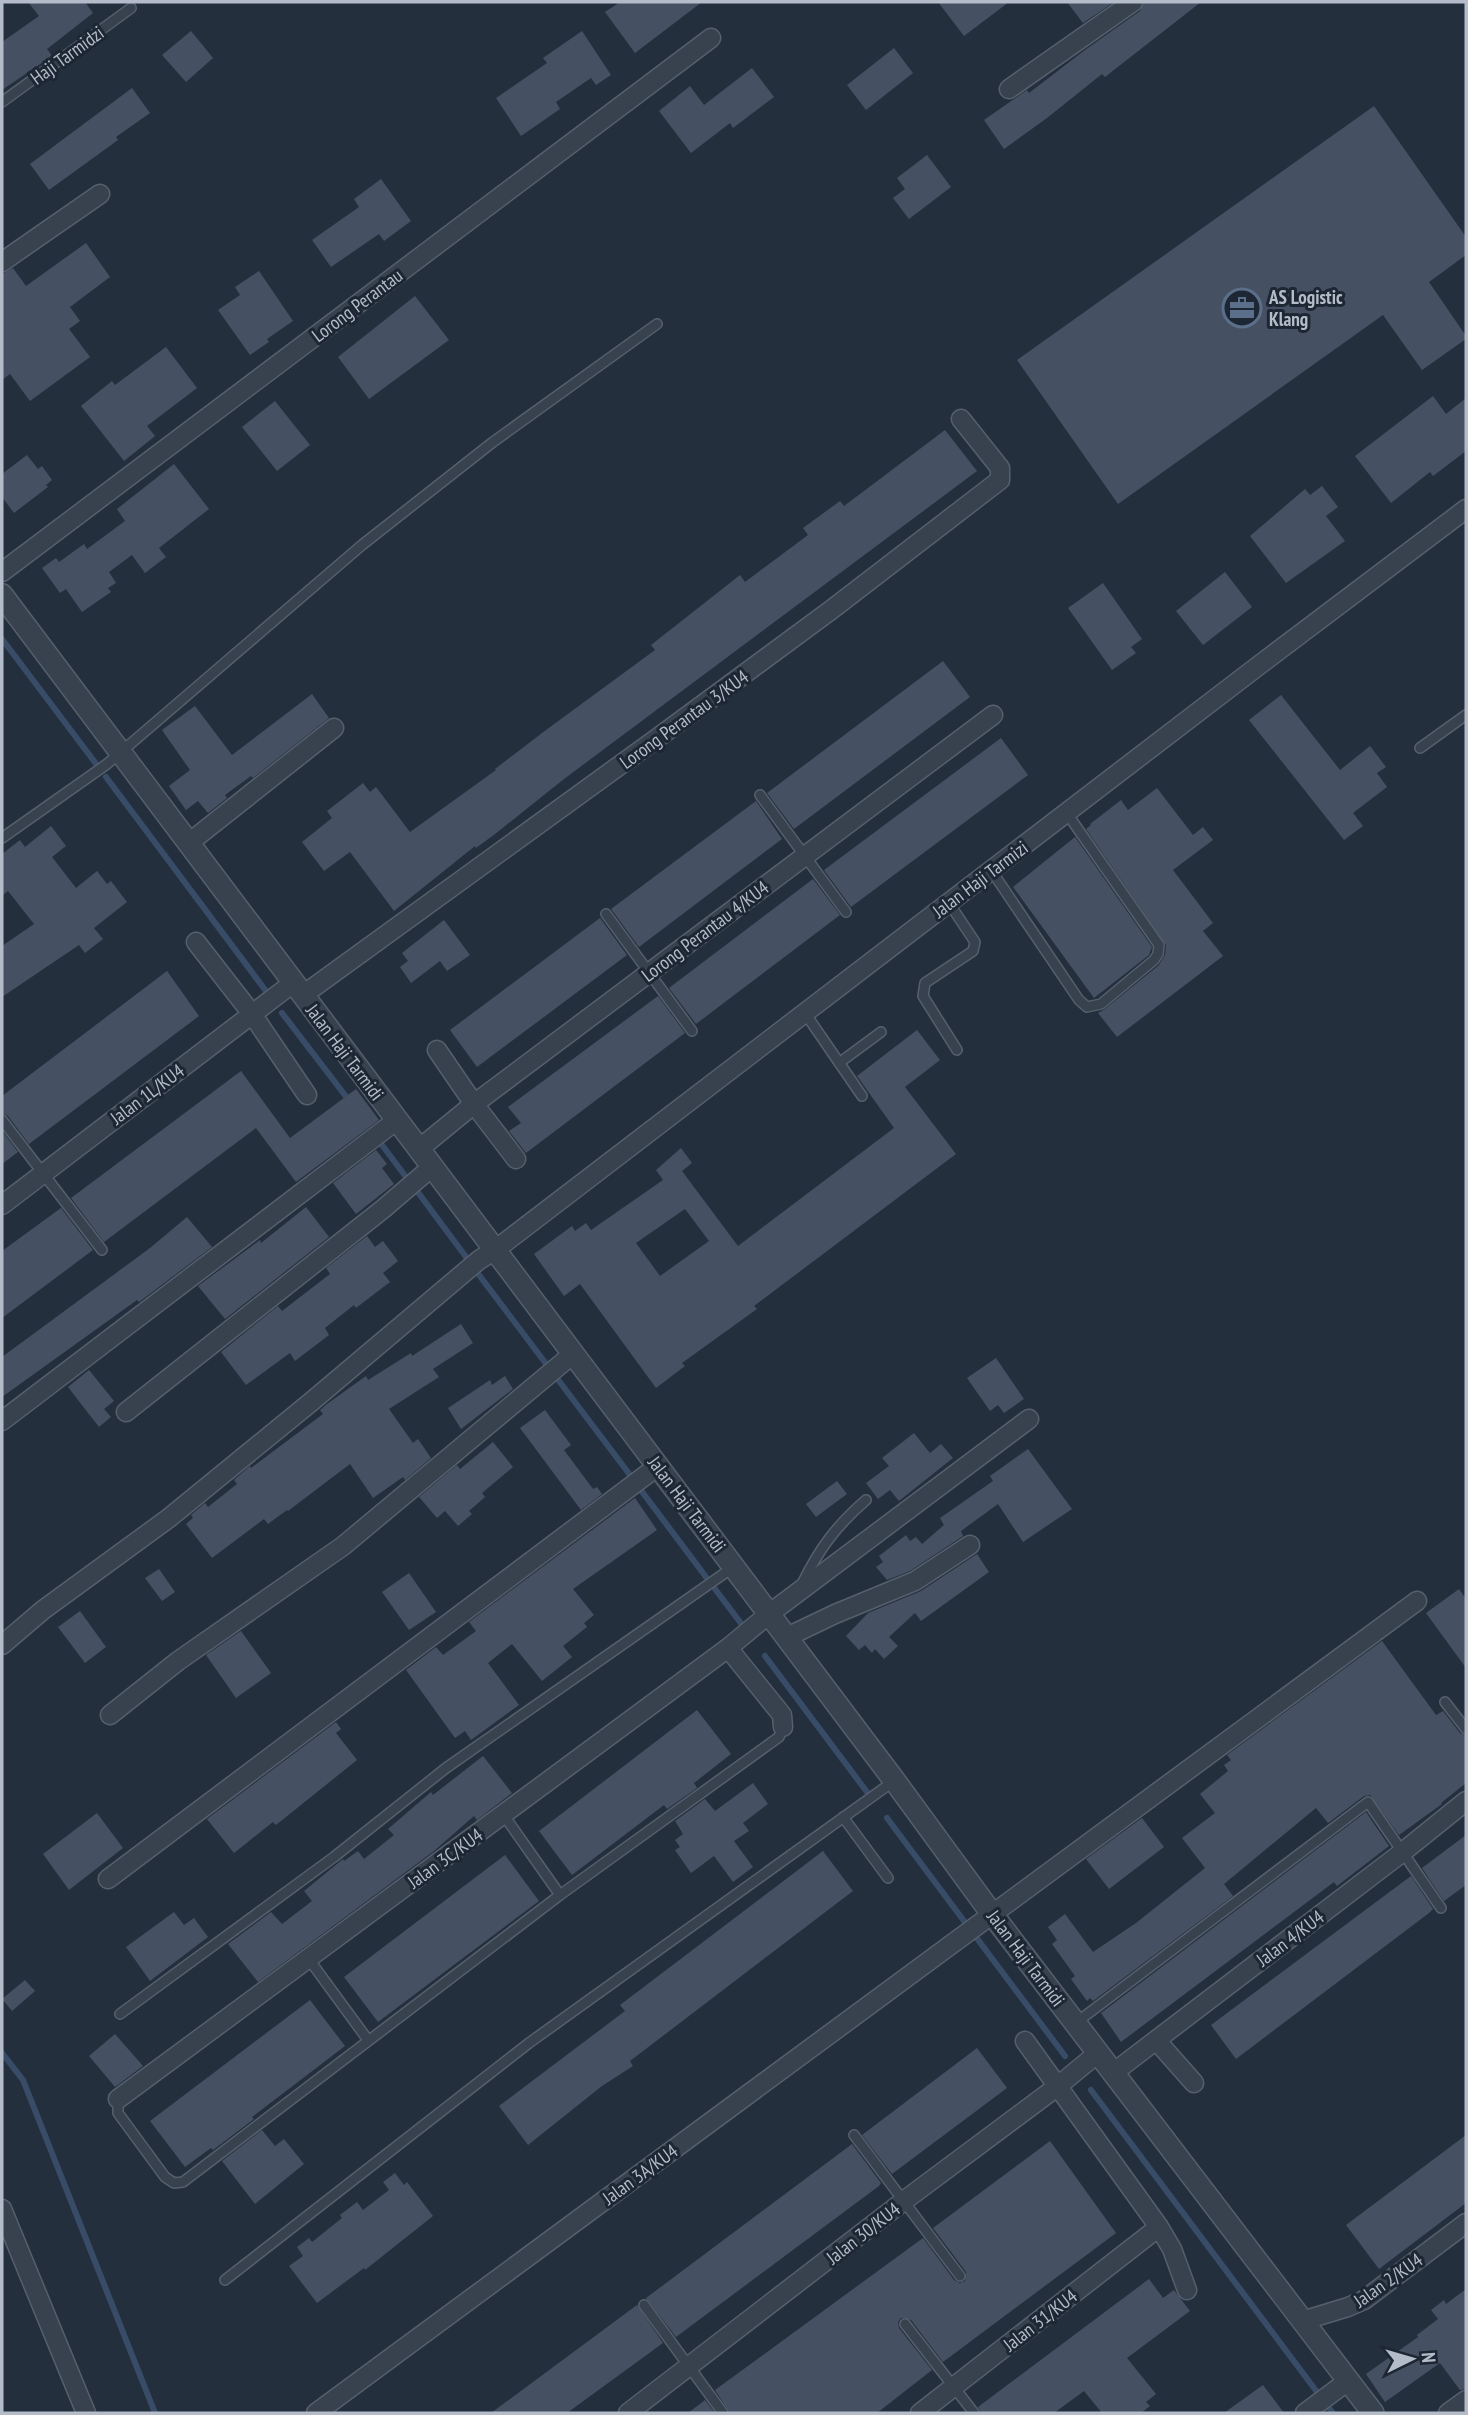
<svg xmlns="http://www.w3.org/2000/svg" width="1468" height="2415" font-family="'PT Sans Narrow',sans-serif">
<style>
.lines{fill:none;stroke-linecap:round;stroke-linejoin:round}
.stream{stroke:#394c67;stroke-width:6}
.building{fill:#455162;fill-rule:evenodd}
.service-casing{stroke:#565f6c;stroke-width:12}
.minor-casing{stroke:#565f6c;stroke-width:21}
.tertiary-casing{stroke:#565f6c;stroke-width:24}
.service{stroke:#38414e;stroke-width:9}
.minor{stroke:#38414e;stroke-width:18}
.tertiary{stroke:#38414e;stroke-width:21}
.labels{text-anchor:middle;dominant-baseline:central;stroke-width:6;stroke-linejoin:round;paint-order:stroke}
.street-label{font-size:19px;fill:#b4bcc9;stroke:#1d2633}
.poi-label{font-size:19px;font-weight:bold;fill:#b4bcc9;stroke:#1d2633;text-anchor:start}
</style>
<rect width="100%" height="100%" fill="#242f3e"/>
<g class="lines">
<path class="stream" d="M2 639 97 765
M106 777 266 991
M282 1013 351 1103
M382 1145 409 1181
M414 1187 469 1261
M476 1271 630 1475
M640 1489 706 1577
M715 1589 743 1626
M765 1656 867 1792
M887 1818 1065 2056
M2 2053 23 2080 155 2413
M1091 2090 1317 2392
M1329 2408 1333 2413"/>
</g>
<path class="building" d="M28 2H85L93 13 47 49 52 56 2 90V42L39 16Z
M620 2H702L635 53 605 12Z
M938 2H1009L964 36Z
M1067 2H1114L1083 23Z
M1144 2H1201L1105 77 1102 74 1047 118 1004 149 984 120 1027 90 1029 93 1085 50 1140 11Z
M191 31 213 58 186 82 162 55Z
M582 31 611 75 596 85 591 78 556 102 560 109 521 136 496 98 547 63 543 58Z
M894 48 913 73 866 110 847 85Z
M752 68 774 97 733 128 730 123 691 153 659 111 690 86 704 105Z
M132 88 150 113 116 137 118 140 49 190 30 164Z
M1374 106 1466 237V255L1429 282 1466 336V339L1422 370 1383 315 1118 504 1017 360Z
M927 155 951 187 909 219 893 198 905 189 897 178Z
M381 179 411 221 384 241 379 234 331 267 312 240 359 207 354 199Z
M86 243 110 277 70 307 80 321 69 329 90 357 30 401 10 374 2 380V274L13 268 26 286Z
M259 271 293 321 267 339 269 342 250 355 218 310 240 295 235 287Z
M415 296 449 340 369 399 338 357Z
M166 347 197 388 147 426 155 436 124 461 81 406 112 381 115 385Z
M1433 396 1446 414 1466 398V451L1433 476 1430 472 1391 503 1355 456Z
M275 401 310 445 277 471 242 427Z
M945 430 977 471 564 779 495 834 476 848 475 846 394 911 350 852 324 871 302 842 332 818 327 811 363 783 370 792 376 787 410 832 496 770 495 769 546 730 655 650 651 645 740 575 745 582 808 535 803 528 840 501 844 506Z
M27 455 38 469 42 466 52 480 46 485 48 487 14 513 2 497V474Z
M174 464 209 509 159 548 166 557 145 573 132 555 109 572 116 583 108 588 111 592 82 612 66 589 60 593 42 568 56 558 59 562 84 544 87 549 125 521 117 509Z
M1322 486 1338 507 1326 516 1345 541 1286 583 1250 536 1305 489 1310 495Z
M1225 572 1252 607 1203 645 1176 611Z
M1103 583 1142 639 1131 647 1136 653 1112 670 1068 608Z
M943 661 970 697 794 829 767 793Z
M312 694 329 718 253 778 251 776 225 795 227 798 208 813 198 801 186 810 169 786 190 770 162 730 195 706 232 755Z
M1281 695 1340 770 1370 746 1386 767 1377 773 1387 787 1353 813 1363 826 1344 840 1249 720Z
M1001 738 1028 775 851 907 824 870Z
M1157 788 1193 835 1203 827 1213 840 1173 870 1213 923 1203 931 1223 956 1117 1037 1098 1013 1105 1009 1159 965 1165 955 1166 945 1086 829 1091 825 1090 824 1121 800 1128 810Z
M756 801 782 839 639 947 611 909Z
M51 826 66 846 52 857 76 888 97 871 107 884 111 881 127 902 94 928 103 939 85 953 79 945 2 997V946L34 924 8 891 2 896V854L20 840 25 847Z
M1075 837 1152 947 1149 955 1094 998 1013 887Z
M813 879 840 915 696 1024 669 988Z
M600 918 627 955 477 1067 450 1030Z
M444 920 470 955 447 971 440 961 411 983 400 967 408 961 402 953Z
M167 971 199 1016 29 1144 8 1116 2 1113V1096Z
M658 996 685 1033 526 1153 509 1131 521 1123 508 1107Z
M917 1030 940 1060 905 1087 956 1154 754 1306 757 1309 682 1363 685 1366 656 1388 580 1284 564 1296 534 1254 572 1226 575 1231 586 1223 591 1230 663 1180 656 1170 681 1148 692 1163 682 1171 738 1246 894 1128 857 1076ZM685 1209 709 1241 660 1276 636 1243Z
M241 1071 290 1138 356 1089 379 1120 296 1182 256 1128 104 1242 71 1198Z
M2 1131 18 1152 2 1164Z
M376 1150 387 1164 382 1168 394 1184 356 1214 333 1183Z
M306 1207 329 1237 225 1319 198 1286 260 1240 261 1243Z
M61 1208 93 1250 2 1318V1251Z
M187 1217 212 1247 139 1302 137 1300 2 1397V1357L150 1248Z
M367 1236 375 1247 383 1241 398 1261 383 1273 390 1282 356 1308 354 1305 325 1328 329 1335 295 1361 290 1353 246 1385 221 1352 278 1306 282 1311 330 1274 326 1268Z
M461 1324 473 1343 433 1369 439 1377 389 1409 413 1443 418 1439 431 1458 405 1480 403 1477 373 1498 350 1464 288 1511 287 1510 268 1524 264 1519 212 1558 186 1524 193 1518 191 1515 205 1503 208 1507 237 1484 234 1480 250 1466 251 1468 323 1414 320 1410 327 1404 366 1376 368 1380 411 1353 412 1356Z
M996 1358 1024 1399 1004 1413 998 1405 990 1411 967 1378Z
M89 1370 114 1401 104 1409 111 1417 99 1427 68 1387Z
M505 1376 513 1389 461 1429 448 1408 490 1380 492 1385Z
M545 1410 571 1445 564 1450 593 1489 597 1487 602 1494 581 1510 520 1428Z
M914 1433 930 1453 941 1444 953 1458 899 1501 890 1490 878 1499 866 1483 889 1466 882 1458Z
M493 1442 513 1467 482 1493 485 1497 469 1511 472 1514 458 1526 445 1511 437 1518 419 1497 457 1465 460 1469Z
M1028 1449 1072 1509 1023 1542 998 1504 961 1531 963 1536 910 1571 887 1580 876 1567 883 1562 879 1556 906 1535 910 1541 916 1537 922 1544 944 1525 940 1518 993 1481 990 1476Z
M837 1481 847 1494 816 1517 806 1504Z
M635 1498 657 1530 573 1589 594 1615 584 1623 587 1627 563 1646 572 1657 542 1681 512 1644 488 1663 519 1705 471 1740 465 1731 455 1738 406 1670 436 1647 443 1655 476 1631 469 1622Z
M977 1554 989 1572 921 1621 915 1613 889 1637 898 1646 884 1659 875 1649 872 1653 865 1645 859 1650 846 1636 868 1613 921 1591Z
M159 1569 175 1592 162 1601 145 1578Z
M409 1573 436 1612 409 1630 382 1592Z
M1459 1589 1466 1599V1668L1426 1613Z
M80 1611 106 1647 85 1663 58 1627Z
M241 1631 271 1673 236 1698 206 1655Z
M1382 1641 1436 1715 1443 1711 1460 1733 1466 1736V1783L1441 1803 1442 1804 1399 1835 1370 1795 1364 1796 1328 1823 1316 1808 1224 1884 1233 1896 1093 2001 1090 1998 1087 2001 1071 1979 1075 1976 1052 1944 1057 1940 1048 1927 1065 1914 1093 1952 1136 1923 1205 1868 1182 1838 1215 1813 1200 1794 1228 1771 1224 1765 1231 1760 1227 1755Z
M697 1710 731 1754 694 1783 697 1788 667 1809 664 1805 572 1875 539 1831Z
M336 1722 341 1729 336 1733 357 1760 276 1825 273 1822 234 1853 207 1819Z
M483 1756 512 1793 477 1820 474 1816 434 1851 258 1982 228 1944 271 1912 282 1924 312 1901 304 1891 343 1859 344 1861 358 1851 364 1859 394 1835 388 1829 431 1792 433 1795Z
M753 1783 768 1804 743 1823 749 1831 734 1841 753 1867 733 1882 714 1856 691 1873 675 1850 680 1847 675 1840 683 1834 675 1821 705 1799 715 1811Z
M1366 1812 1389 1846 1337 1886 1334 1882 1121 2042 1101 2013Z
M97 1813 123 1848 69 1890 43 1854Z
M1142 1818 1164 1847 1109 1889 1086 1859Z
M1466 1835V1885L1444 1901 1422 1868Z
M823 1851 853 1891 630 2061 633 2066 602 2086 528 2145 499 2106 625 2011 620 2005Z
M505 1855 539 1901 378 2022 344 1977Z
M1411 1876 1433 1909 1429 1913 1236 2059 1211 2025Z
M174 1912 184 1925 194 1918 208 1937 150 1981 126 1947Z
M25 1980 35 1991 12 2011 2 1999Z
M310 2000 345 2046 252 2117 254 2119 213 2150 211 2148 185 2167 150 2121Z
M115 2034 143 2066 115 2087 89 2056Z
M977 2048 1007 2088 892 2174 862 2135Z
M262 2130 275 2146 284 2139 304 2164 255 2204 222 2161Z
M1466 2135V2203L1379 2269 1346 2225Z
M1050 2141 1116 2233 943 2362 911 2320 901 2318 898 2322 899 2328 932 2370 877 2413H730L715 2390 923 2238 954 2280 960 2283 965 2281 966 2272 933 2228Z
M852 2144 881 2183 879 2186 676 2337 646 2298Z
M395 2173 404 2185 407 2182 433 2216 365 2270 364 2268 317 2303 289 2266 303 2256 297 2247 309 2238 312 2242 342 2218 340 2215 357 2202 363 2210 389 2190 383 2182Z
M1149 2279 1163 2298 1174 2290 1190 2311 1127 2358 1156 2394 1146 2402 1150 2406 1141 2413H1102L1084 2391 1054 2413H981L978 2407Z
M1466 2289V2389L1460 2390 1440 2363 1385 2402 1366 2374 1418 2337 1417 2335 1438 2319 1431 2310 1444 2300 1446 2304Z
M637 2305 663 2343 567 2413H491Z
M1263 2385 1284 2413H1224Z
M705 2400 715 2413H688Z"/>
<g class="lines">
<defs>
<path id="service" d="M2 102 131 8
M1420 748 1466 715
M760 795 846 912
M2 838 107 764 362 545 493 442 657 324
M991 870 1079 1000 1087 1007 1101 1004 1154 960 1158 954 1159 945 1066 812
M949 903 975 942 973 951 925 983 923 996 957 1050
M606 914 692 1031
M805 1013 862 1096
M839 1063 881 1032
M2 1120 102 1250
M802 1584C819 1549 836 1526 866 1500
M1445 1702 1466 1729
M503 1814 560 1895
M843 1817 888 1878
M308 1958 368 2040
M120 2014 334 1857 446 1768 732 1568
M1077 2022 1368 1802 1441 1908
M118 2099V2113L165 2177 174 2183 183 2182 560 1895 779 1737 783 1727
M854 2135 960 2276
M225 2280 529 2043 894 1781
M644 2305 723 2413
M905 2324 974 2413"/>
<path id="minor" d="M1009 89 1133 2
M2 262 100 194
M2 572 711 38
M190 842 334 728
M196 942 252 1014 307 1095
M303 995 656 739 831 610 1000 480V468L961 419
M437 1050 474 1104 516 1159
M419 1149 474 1104 993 715
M2 1205 293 983
M126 1412 383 1209 432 1167
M2 1421 397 1120
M787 1637 835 1614 915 1581 970 1545
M2 1645 43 1610 169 1518 311 1402 479 1260 495 1250 1258 666 1466 509
M728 1648 782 1715 783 1727
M110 1715 178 1661 343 1546 573 1354
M108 1879 658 1466
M1156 2040 1194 2083
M1025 2041 1159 2227 1172 2249 1187 2290
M1113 2073 1404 1851 1466 1801
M118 2099 728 1648 769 1614 1029 1419
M2 2209 86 2413
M1302 2321 1348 2307 1364 2300 1466 2223
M316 2413 1417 1601
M628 2413 905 2200 1058 2086 1098 2053
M920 2413 1159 2227
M1305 2413 1348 2381
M1448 2413 1466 2400"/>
<path id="tertiary" d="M2 595 894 1780 992 1914 1373 2413"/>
</defs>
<use href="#service" class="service-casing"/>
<use href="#minor" class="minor-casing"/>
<use href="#tertiary" class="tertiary-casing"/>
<use href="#service" class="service"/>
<use href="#minor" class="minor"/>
<use href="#tertiary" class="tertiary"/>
</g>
<defs>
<symbol id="office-ring" viewBox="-11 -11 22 22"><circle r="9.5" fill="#1d2633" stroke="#5c6f8a" stroke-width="1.5"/><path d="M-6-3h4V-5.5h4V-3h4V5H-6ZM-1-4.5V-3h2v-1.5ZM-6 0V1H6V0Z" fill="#5c6f8a"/></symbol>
</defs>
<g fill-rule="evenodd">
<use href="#office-ring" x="1220" y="286" width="44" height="44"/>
</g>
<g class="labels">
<g class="street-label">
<text transform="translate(67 55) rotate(-36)">Haji Tarmidzi</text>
<text transform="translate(357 305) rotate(-37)">Lorong Perantau</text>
<text transform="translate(684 719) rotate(-36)">Lorong Perantau 3/KU4</text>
<text transform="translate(980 879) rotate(-37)">Jalan Haji Tarmizi</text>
<text transform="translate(705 931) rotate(-37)">Lorong Perantau 4/KU4</text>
<text transform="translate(345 1052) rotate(53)">Jalan Haji Tarmidi</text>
<text transform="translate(147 1094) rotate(-37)">Jalan 1L/KU4</text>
<text transform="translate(687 1504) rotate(53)">Jalan Haji Tarmidi</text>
<text transform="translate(445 1858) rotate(-36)">Jalan 3C/KU4</text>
<text transform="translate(1290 1938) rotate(-37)">Jalan 4/KU4</text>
<text transform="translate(1026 1958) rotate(53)">Jalan Haji Tarmidi</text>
<text transform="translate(640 2174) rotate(-36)">Jalan 3A/KU4</text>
<text transform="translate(863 2233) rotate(-38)">Jalan 30/KU4</text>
<text transform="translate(1388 2280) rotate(-35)">Jalan 2/KU4</text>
<text transform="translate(1040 2320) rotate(-38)">Jalan 31/KU4</text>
</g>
<g class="poi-label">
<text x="1269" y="297">AS Logistic<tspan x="1269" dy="22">Klang</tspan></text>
</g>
</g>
<rect width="1468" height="2415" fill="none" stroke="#b4bcc9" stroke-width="7"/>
<g transform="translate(1412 2359) rotate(85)" stroke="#1d2633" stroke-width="5" paint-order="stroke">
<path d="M0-5L12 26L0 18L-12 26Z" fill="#b4bcc9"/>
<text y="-10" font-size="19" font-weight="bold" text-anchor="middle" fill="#b4bcc9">N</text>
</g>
</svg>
